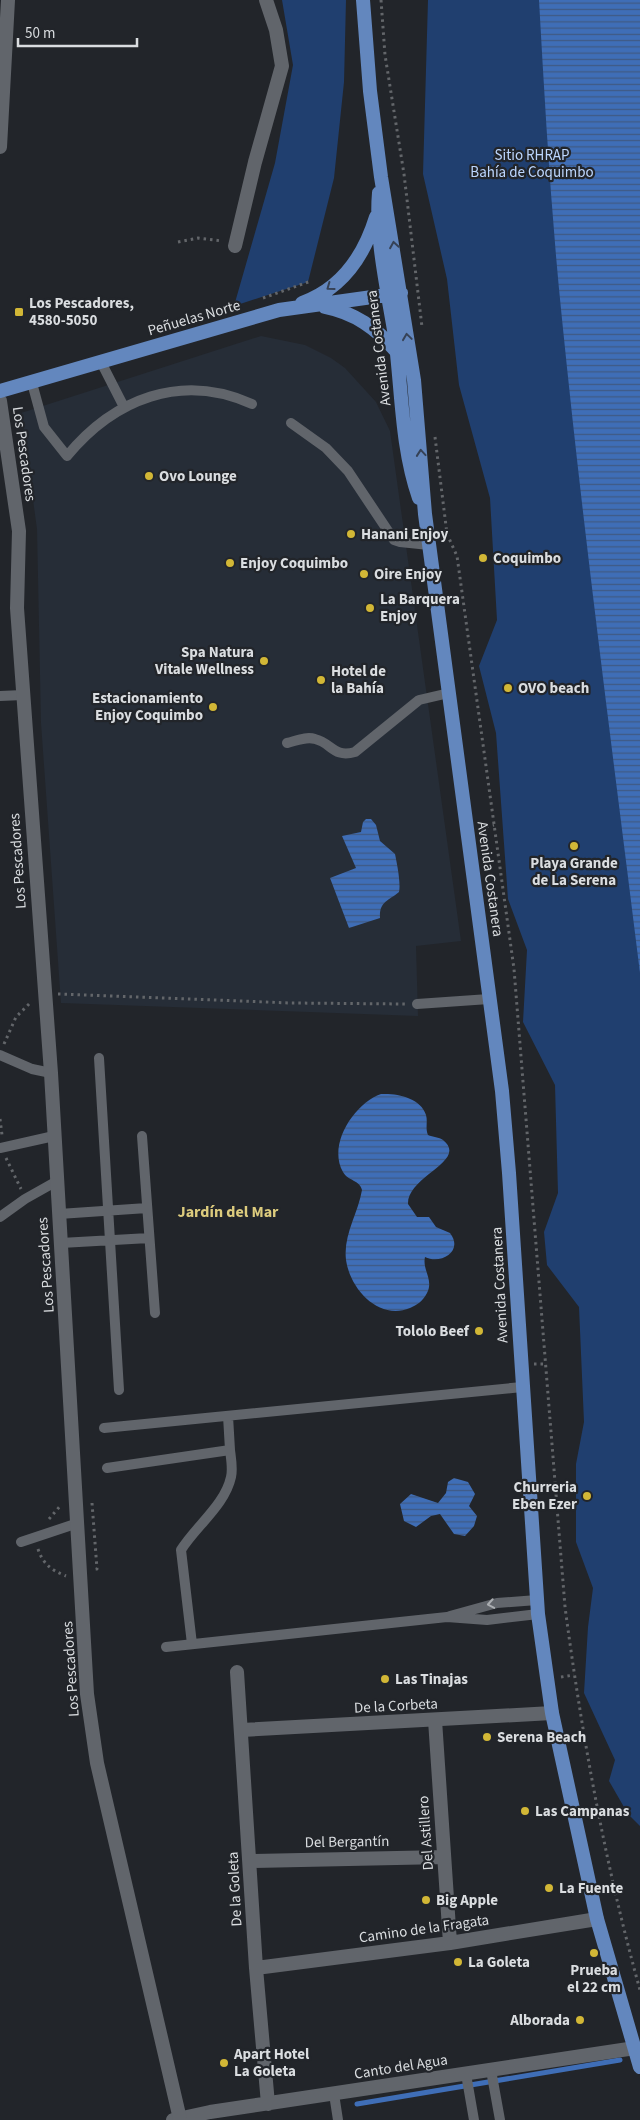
<svg xmlns="http://www.w3.org/2000/svg" width="640" height="2120" font-family="'Source Sans 3',sans-serif">
<style>
.built{fill:#262d37}
.green{fill:#203f6f}
.water{fill:url(#water-rules)}
.lines{fill:none;stroke-linecap:round;stroke-linejoin:round}
.stream{stroke:#3f6eb7;stroke-width:5}
.path{stroke:#63666a;stroke-width:3;stroke-dasharray:2.5 4;stroke-linecap:butt}
.service{stroke:#61656b;stroke-width:10}
.minor{stroke:#61656b;stroke-width:14}
.tertiary{stroke:#61656b;stroke-width:14}
.primary{stroke:#6387be;stroke-width:14}
.oneway{stroke:#364256}
.oneway2{stroke:#aaadb1}
.poi-dot{fill:#d2b736;stroke:#22252a;stroke-width:2}
.labels{text-anchor:middle;dominant-baseline:central;stroke-width:4.5;stroke-linejoin:round;paint-order:stroke}
.park-label{font-size:15px;fill:#bcd6fe;stroke:#22252a}
.poi-label{font-size:15px;font-weight:bold;fill:#dadde0;stroke:#22252a;text-anchor:start}
.street-label{font-size:15px;fill:#dadde0;stroke:#22252a}
.neighbourhood-label{font-size:16px;font-weight:bold;fill:#dccb7d;stroke:#22252a}
</style>
<defs>
<pattern id="water-rules" width="6" height="5" patternUnits="userSpaceOnUse" patternTransform="scale(1.25)"><rect width="6" height="5" fill="#3f6eb7"/><path d="M0 2.5h6" fill="none" stroke="#405a83"/></pattern>
</defs>
<rect width="100%" height="100%" fill="#22252a"/>
<path class="built" d="M261 336 305 345 331 358 345 368 376 402 390 431 461 941 416 946 418 1016 61 1003 41 723 37 529 21 413Z"/>
<path class="green" d="M282 0H346L344 82 334 178 308 282 234 306 275 163 293 65Z
M428 0H640V1826L628 1814 609 1781 615 1760 584 1693 588 1627 593 1588 576 1542V1464L584 1422 579 1307 547 1265 544 1232 558 1193 555 1085 523 1022 527 950 508 899 496 733 479 666 497 620 490 498 459 385 447 279 423 174Z"/>
<path class="water" d="M539 0H640V973C613 755 584 538 562 319 551 213 545 106 539 0Z
M366 819H371L376 825 380 841 395 854C397 864 401 883 399 892 388 901 379 902 380 918L349 928 330 878 356 868 342 836 361 832 363 822Z
M381 1094C397 1093 421 1098 426 1115 428 1122 425 1128 428 1135 433 1137 439 1137 443 1140 469 1161 407 1176 408 1204L417 1217H429L436 1227 450 1233C464 1251 441 1265 425 1257 422 1270 434 1280 427 1293 423 1301 417 1305 410 1308 379 1321 350 1289 346 1260 343 1235 358 1214 362 1190 360 1180 348 1181 343 1172 327 1144 355 1103 381 1094Z
M454 1478 468 1482 475 1494 469 1506 477 1516 474 1526 465 1536 454 1534 440 1514 431 1516 416 1527 404 1521 400 1504 411 1494 438 1503 446 1493 448 1482Z"/>
<g class="lines">
<path class="stream" d="M357 2104 620 2060"/>
<path class="path" d="M381 0 385 55 404 174 422 327
M178 242 198 238 222 241
M263 298 311 281
M435 437 447 534 457 556 514 969 565 1607C582 1736 605 1864 640 1990
M480 828 494 825
M58 994 291 1003 406 1004
M4 1044 16 1017 31 1002
M0 1119 2 1135
M6 1158 21 1189
M534 1364H546
M92 1503 97 1569H94
M49 1519 61 1505
M38 1549C43 1564 51 1570 66 1576
M561 1677 574 1675"/>
<path class="service" d="M101 362 124 407
M32 383 44 427 67 456C114 399 181 372 252 404
M291 423 326 448 348 471 394 540 400 542 429 545
M0 696 23 695
M287 743C296 741 306 736 315 739 332 743 333 758 355 752L419 700 449 693
M417 1004 489 999
M0 1055 32 1069 51 1073
M99 1058 119 1390
M142 1136 155 1313
M0 1148 54 1136
M59 1214 147 1208
M0 1217 25 1199 57 1181
M61 1243 149 1238
M104 1428 522 1387
M107 1468 230 1450 228 1416
M21 1542 78 1523
M450 1616 497 1603 537 1600
M192 1644 181 1550C196 1526 225 1505 231 1477 233 1469 231 1458 230 1450
M166 1647 447 1617 487 1620 538 1614
M491 2070 500 2120
M466 2074 474 2120
M334 2094 338 2120"/>
<path class="minor" d="M235 246 255 162 282 66 276 30 266 0
M237 1672 256 1968 268 2104
M435 1720 450 1943
M242 1730 552 1713
M250 1861 444 1857
M256 1968 450 1943 597 1919
M173 2120 210 2112 635 2048"/>
<path class="tertiary" d="M0 147 8 0
M0 401 19 531 17 608 51 1073 87 1694 97 1763 180 2119"/>
<path class="primary" d="M363 0 370 91 381 177 414 380 425 514 502 1091 509 1173 538 1614 552 1713 597 1919 640 2067
M379 193C375 236 388 293 395 336 402 390 401 446 419 498
M302 303C341 289 364 256 376 217
M325 307C355 313 376 328 396 351
M0 391 279 310 401 293"/>
</g>
<defs><path id="oneway-chevron" d="M-2-3.5L2.5 0L-2 3.5" fill="none" stroke-width="1.6" stroke-linecap="round" stroke-linejoin="round" transform="scale(1.25)"/></defs>
<g class="oneway">
<use href="#oneway-chevron" transform="translate(394 245) rotate(-99)"/>
<use href="#oneway-chevron" transform="translate(330 287) rotate(144)"/>
<use href="#oneway-chevron" transform="translate(407 337) rotate(-98)"/>
<use href="#oneway-chevron" transform="translate(421 453) rotate(-95)"/>
</g>
<use class="oneway2" href="#oneway-chevron" transform="translate(491 1604) rotate(170)"/>
<g class="poi-dot">
<rect x="14" y="307" width="10" height="10" rx="2.5"/>
<circle cx="149" cy="476" r="5"/>
<circle cx="351" cy="534" r="5"/>
<circle cx="483" cy="558" r="5"/>
<circle cx="230" cy="563" r="5"/>
<circle cx="364" cy="574" r="5"/>
<circle cx="370" cy="608" r="5"/>
<circle cx="264" cy="661" r="5"/>
<circle cx="321" cy="680" r="5"/>
<circle cx="508" cy="688" r="5"/>
<circle cx="213" cy="707" r="5"/>
<circle cx="574" cy="846" r="5"/>
<circle cx="479" cy="1331" r="5"/>
<circle cx="587" cy="1496" r="5"/>
<circle cx="385" cy="1679" r="5"/>
<circle cx="487" cy="1737" r="5"/>
<circle cx="525" cy="1811" r="5"/>
<circle cx="549" cy="1888" r="5"/>
<circle cx="426" cy="1900" r="5"/>
<circle cx="594" cy="1953" r="5"/>
<circle cx="458" cy="1962" r="5"/>
<circle cx="580" cy="2020" r="5"/>
<circle cx="224" cy="2063" r="5"/>
</g>
<g class="labels">
<g class="park-label">
<text x="532" y="155">Sitio RHRAP<tspan x="532" dy="17">Bahía de Coquimbo</tspan></text>
</g>
<g class="poi-label">
<text x="29" y="303">Los Pescadores,<tspan x="29" dy="17">4580-5050</tspan></text>
<text x="159" y="476">Ovo Lounge</text>
<text x="361" y="534">Hanani Enjoy</text>
<text x="493" y="558">Coquimbo</text>
<text x="240" y="563">Enjoy Coquimbo</text>
<text x="374" y="574">Oire Enjoy</text>
<text x="380" y="599">La Barquera<tspan x="380" dy="17">Enjoy</tspan></text>
<text x="254" y="652" text-anchor="end">Spa Natura<tspan x="254" dy="17">Vitale Wellness</tspan></text>
<text x="331" y="671">Hotel de<tspan x="331" dy="17">la Bahía</tspan></text>
<text x="518" y="688">OVO beach</text>
<text x="203" y="698" text-anchor="end">Estacionamiento<tspan x="203" dy="17">Enjoy Coquimbo</tspan></text>
<text x="574" y="863" text-anchor="middle">Playa Grande<tspan x="574" dy="17">de La Serena</tspan></text>
<text x="469" y="1331" text-anchor="end">Tololo Beef</text>
<text x="577" y="1487" text-anchor="end">Churreria<tspan x="577" dy="17">Eben Ezer</tspan></text>
<text x="395" y="1679">Las Tinajas</text>
<text x="497" y="1737">Serena Beach</text>
<text x="535" y="1811">Las Campanas</text>
<text x="559" y="1888">La Fuente</text>
<text x="436" y="1900">Big Apple</text>
<text x="468" y="1962">La Goleta</text>
<text x="594" y="1970" text-anchor="middle">Prueba<tspan x="594" dy="17">el 22 cm</tspan></text>
<text x="570" y="2020" text-anchor="end">Alborada</text>
<text x="234" y="2054">Apart Hotel<tspan x="234" dy="17">La Goleta</tspan></text>
</g>
<g class="street-label">
<text transform="translate(194 318) rotate(-16)">Peñuelas Norte</text>
<text transform="translate(379 348) rotate(-97)">Avenida Costanera</text>
<text transform="translate(24 454) rotate(82)">Los Pescadores</text>
<text transform="translate(18 861) rotate(-94)">Los Pescadores</text>
<text transform="translate(490 879) rotate(82)">Avenida Costanera</text>
<text transform="translate(46 1265) rotate(-94)">Los Pescadores</text>
<text transform="translate(500 1285) rotate(-93)">Avenida Costanera</text>
<text transform="translate(71 1669) rotate(-94)">Los Pescadores</text>
<text transform="translate(396 1706) rotate(-3)">De la Corbeta</text>
<text transform="translate(426 1833) rotate(-94)">Del Astillero</text>
<text transform="translate(347 1842) rotate(-1)">Del Bergantín</text>
<text transform="translate(235 1889) rotate(-93)">De la Goleta</text>
<text transform="translate(424 1929) rotate(-8)">Camino de la Fragata</text>
<text transform="translate(401 2067) rotate(-9)">Canto del Agua</text>
</g>
<g class="neighbourhood-label">
<text x="228" y="1212">Jardín del Mar</text>
</g>
</g>
<path d="M18 38v8h119v-8" fill="none" stroke="#dadde0" stroke-width="2.5"/>
<text x="25" y="38" font-size="15" fill="#dadde0" stroke="#22252a" stroke-width="4" paint-order="stroke">50 m</text>
</svg>
